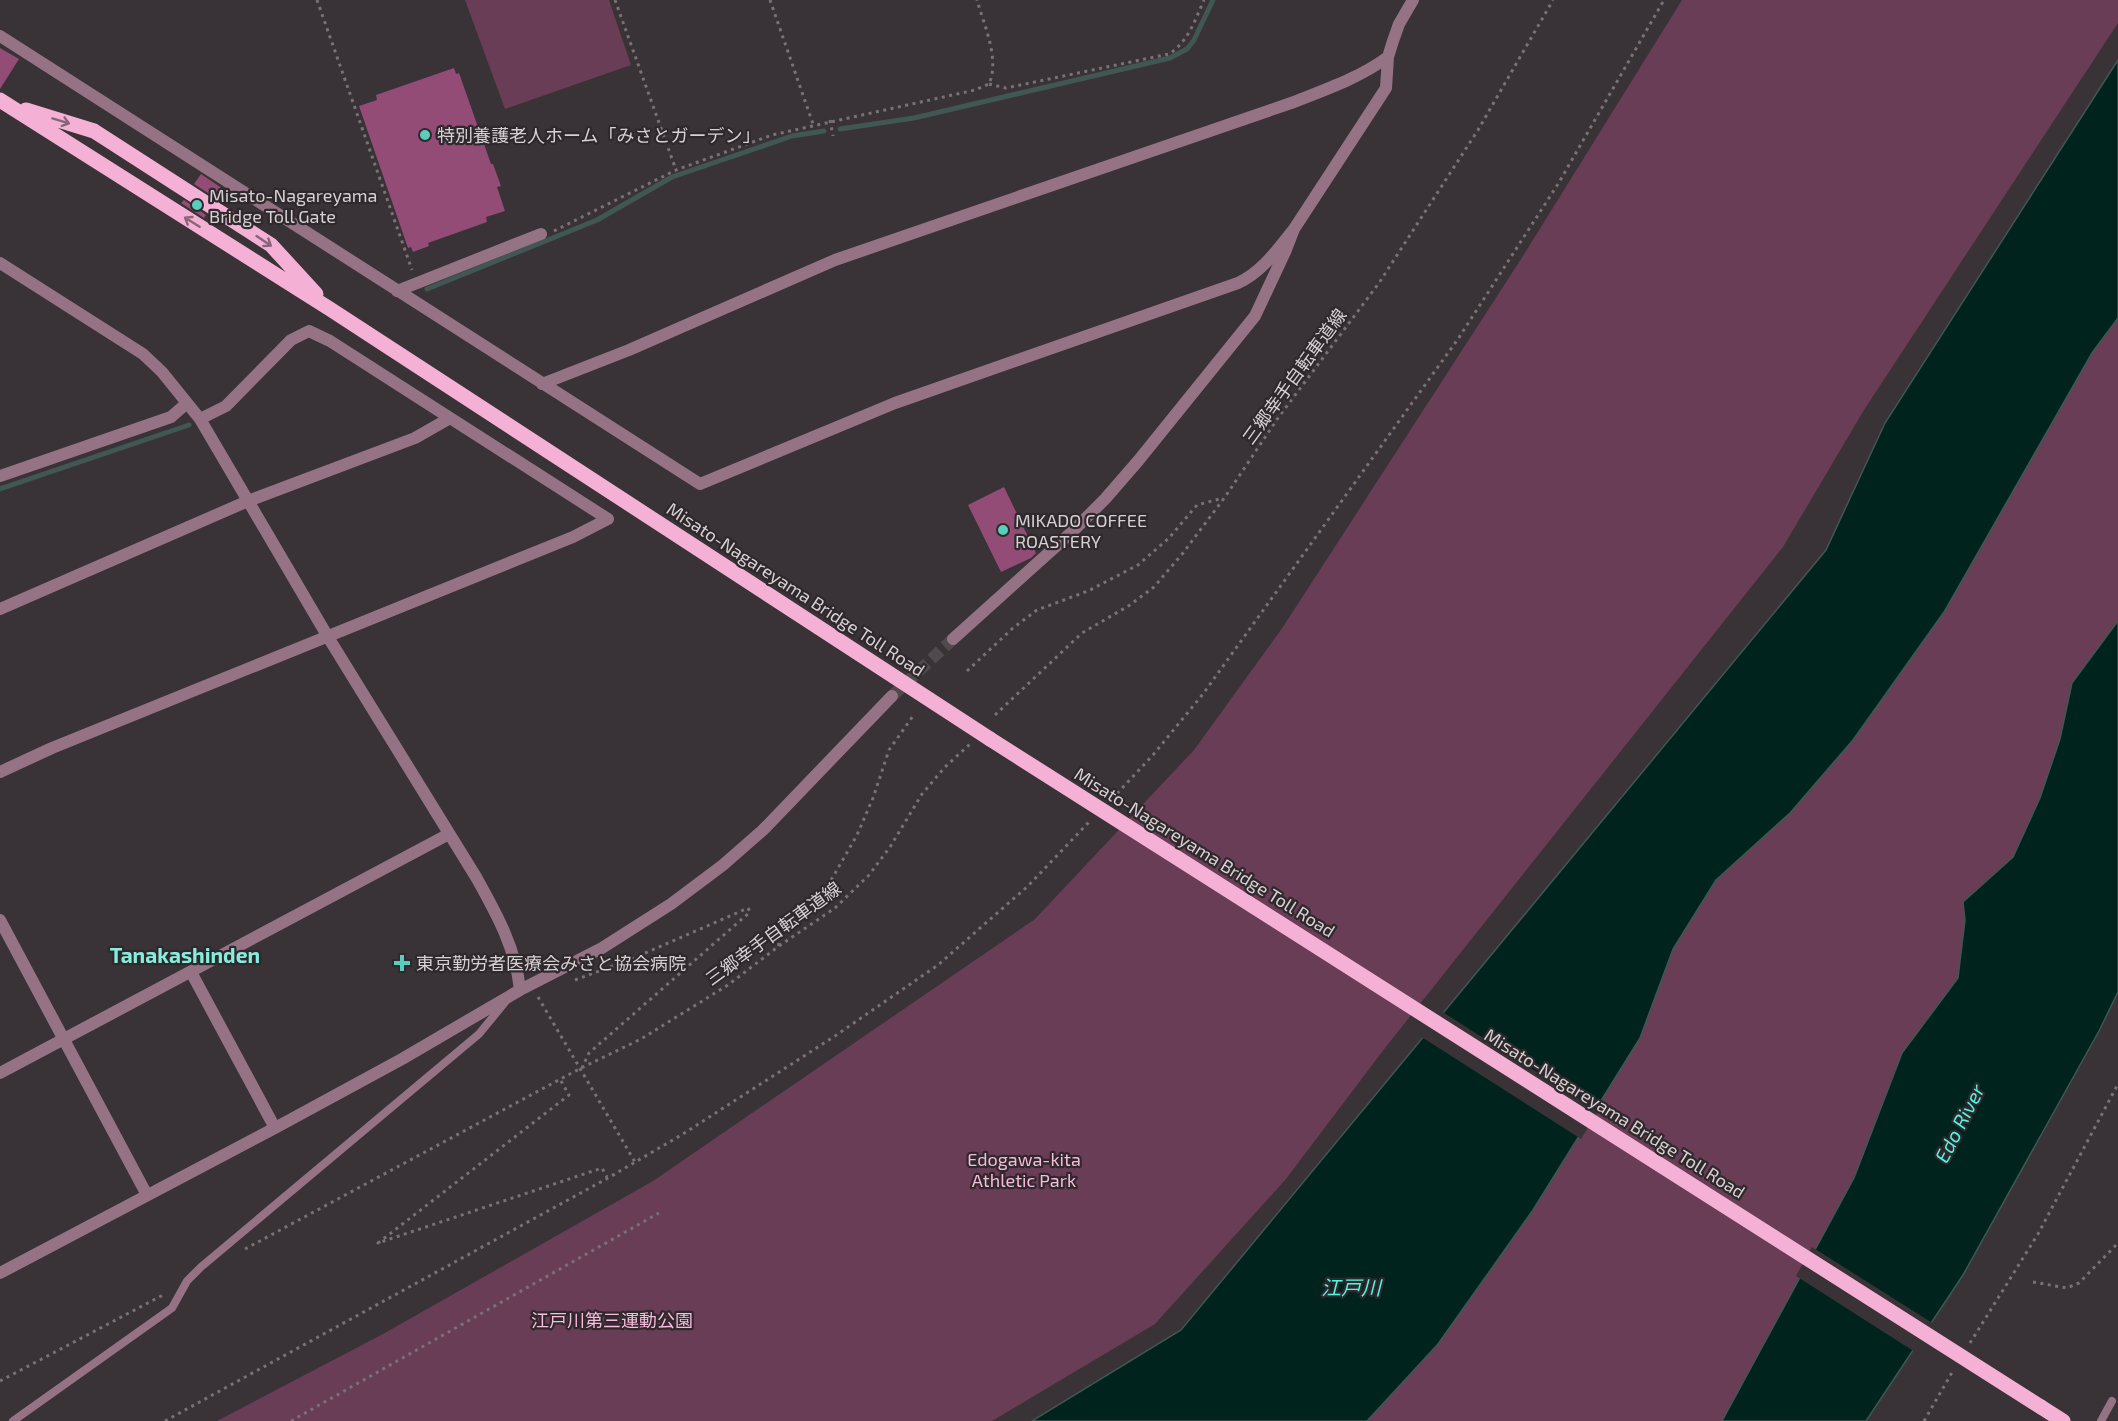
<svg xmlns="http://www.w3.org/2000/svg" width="2118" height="1421" font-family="'Exo 2','Noto Sans JP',sans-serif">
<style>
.green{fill:#683d55}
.water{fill:#00231e;stroke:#405754;stroke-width:1.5}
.pier{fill:#393236}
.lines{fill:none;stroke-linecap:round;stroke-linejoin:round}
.stream{stroke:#405754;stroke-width:5}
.building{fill:#934c75}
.minor-tunnel{stroke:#504a4d;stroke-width:12;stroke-dasharray:12 6;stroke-linecap:butt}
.path{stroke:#787275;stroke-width:3;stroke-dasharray:3 4.5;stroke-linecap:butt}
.service{stroke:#957385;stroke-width:8}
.minor{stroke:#957385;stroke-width:12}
.primary{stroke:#f5b0d5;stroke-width:15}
.primary-bridge{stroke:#f5b0d5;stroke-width:15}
.oneway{stroke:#886578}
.poi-dot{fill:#5acebd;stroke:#2f282c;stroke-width:2}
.labels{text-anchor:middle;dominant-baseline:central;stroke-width:4.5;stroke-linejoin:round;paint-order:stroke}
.poi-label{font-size:18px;fill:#d5d0d2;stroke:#2f282c;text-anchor:start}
.street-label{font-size:18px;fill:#d5d0d2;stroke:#2f282c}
.park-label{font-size:18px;fill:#f9badc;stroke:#2f282c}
.water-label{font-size:20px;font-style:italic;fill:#50f6e0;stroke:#2f282c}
.quarter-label{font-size:21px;font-weight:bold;fill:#87eedd;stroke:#2f282c}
</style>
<rect width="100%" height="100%" fill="#393236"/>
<path class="green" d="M465 0H609L631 65 505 109Z
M1682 0H2118V23L1864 410 1783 547 1385 1048 1286 1179 1155 1324 992 1421H217L383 1334 653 1181 1035 919 1194 750 1283 627 1521 259Z
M2118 318V621L2072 683 2060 739 2040 798 2013 857 1963 902 1965 920 1958 978 1902 1053 1854 1178 1722 1421H1367L1438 1344 1533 1210 1640 1038 1673 949 1716 880 1790 813 2092 353Z"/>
<path class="water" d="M2118 60V318L2092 353 1944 612 1853 740 1790 813 1716 880 1673 949 1640 1038 1533 1210 1438 1344 1367 1421H1032L1181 1330 1826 550 1885 423Z
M2118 621V992L2099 1031 1963 1275 1866 1421H1722L1854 1178 1902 1053 1958 978 1965 920 1963 902 2013 857 2040 798 2060 739 2072 683Z"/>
<path class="pier" d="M1441 1011 1598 1111 1581 1139 1420 1036Z
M1812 1247 1934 1324 1915 1352 1796 1276Z"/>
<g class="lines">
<path class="stream" d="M840 129 914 118 1170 58 1187 49 1194 40 1213 0
M427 289 597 220 672 177 792 136 824 131
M0 489 189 425"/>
</g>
<path class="building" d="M0 48 19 59 0 89Z
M454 68 456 74 459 73 491 164H493L501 186 497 187 505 211 486 217 487 222 428 243 429 246 413 252 411 247 408 248 359 106 377 100 376 95Z
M201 174 223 189 217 199 194 184Z
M184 200 206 215 204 218 181 203Z
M1004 487 1036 553 1031 558 1001 572 968 505Z"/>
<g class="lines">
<path class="minor-tunnel" d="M892 696 953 639"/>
<path class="path" d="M317 0 412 270
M615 0 676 170
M770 0 813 124
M989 84 1006 88 1169 54C1188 42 1195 20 1204 0
M830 120 833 136
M554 231 676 170 772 135 975 90 989 84C1000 59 984 25 977 0
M967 671 1013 628 1037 610 1088 591 1138 565 1169 538 1197 505 1223 498
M995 715 1082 633 1130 605 1154 587 1183 553 1225 497 1278 418 1379 283 1478 130 1553 0
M1112 799 1153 755 1203 694 1458 339 1558 184 1664 0
M779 946 777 930 806 906 830 882 857 835 873 798 889 750 913 716
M575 980 634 958 748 908 750 912 589 1053 582 1068
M538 997 635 1162
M561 1081 569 1095 378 1243 602 1168 607 1177
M245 1249 581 1068 641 1039 728 985 779 946 835 908 869 875 890 847 922 794 945 767 970 744
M2033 1282 2067 1288 2079 1283 2118 1243
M1970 1343 2038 1234 2118 1084
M0 1381 163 1295
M165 1421 608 1178 683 1134 835 1036 938 965 1028 886 1090 821
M291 1421 659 1213
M1924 1421 1954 1369"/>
<path class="service" d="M13 1421 172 1308 187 1281 201 1267 479 1034 506 1001
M2101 1421 2112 1401"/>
<path class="minor" d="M0 36 700 484 895 403 1238 283C1262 272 1278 249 1294 229
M0 263 143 354 162 372 200 419 328 637 476 877C496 913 516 948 520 990
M397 291 541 234
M542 384 629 350 835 260 1294 102C1327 89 1359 78 1388 57
M200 419 226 406 291 340 309 331 330 341 608 519
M0 476 171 417 187 403
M0 609 248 501 415 438 450 418
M953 639 1073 531 1105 499 1138 461 1255 316 1285 252 1294 229 1386 88 1388 57 1393 41 1399 24 1413 0
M0 772 52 748 573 537 608 519
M0 920 147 1195
M191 972 275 1128
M0 1073 449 834
M0 1273 275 1128 402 1059 520 990 602 948 671 904 723 865 763 830 892 696"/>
<path class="primary" d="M0 100 330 309 990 739
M26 110 94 131 271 245 316 294
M2041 1407 2063 1421"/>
<path class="primary-bridge" d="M990 739 2041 1407"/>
</g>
<defs><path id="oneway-shaft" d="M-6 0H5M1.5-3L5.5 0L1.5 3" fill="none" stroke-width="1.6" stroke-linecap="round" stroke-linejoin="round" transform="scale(1.5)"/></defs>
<g class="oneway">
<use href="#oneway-shaft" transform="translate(61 121) rotate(17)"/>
<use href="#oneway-shaft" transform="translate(192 222) rotate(-148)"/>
<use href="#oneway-shaft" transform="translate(264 241) rotate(34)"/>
</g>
<g class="poi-dot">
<circle cx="425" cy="135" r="6"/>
<circle cx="197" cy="205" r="6"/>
<circle cx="1003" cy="530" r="6"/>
<path d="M399 954h6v6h6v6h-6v6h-6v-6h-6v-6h6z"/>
</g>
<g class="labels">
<g class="poi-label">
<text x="437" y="135">特別養護老人ホーム「みさとガーデン」</text>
<text x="209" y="195">Misato-Nagareyama<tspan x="209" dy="21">Bridge Toll Gate</tspan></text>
<text x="1015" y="520">MIKADO COFFEE<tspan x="1015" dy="21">ROASTERY</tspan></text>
<text x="416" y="963">東京勤労者医療会みさと協会病院</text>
</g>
<g class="street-label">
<text transform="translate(1294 376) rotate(-54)">三郷幸手自転車道線</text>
<text transform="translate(796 589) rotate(33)">Misato-Nagareyama Bridge Toll Road</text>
<text transform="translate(1205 852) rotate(32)">Misato-Nagareyama Bridge Toll Road</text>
<text transform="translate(773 933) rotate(-36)">三郷幸手自転車道線</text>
<text transform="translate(1615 1113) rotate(32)">Misato-Nagareyama Bridge Toll Road</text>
</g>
<g class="park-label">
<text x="1024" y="1159">Edogawa-kita<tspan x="1024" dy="21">Athletic Park</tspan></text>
<text x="612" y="1320">江戸川第三運動公園</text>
</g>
<g class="water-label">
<text transform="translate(1959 1123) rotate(-63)">Edo River</text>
<text x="1351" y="1287">江戸川</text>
</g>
<g class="quarter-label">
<text x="185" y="954">Tanakashinden</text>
</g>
</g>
</svg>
